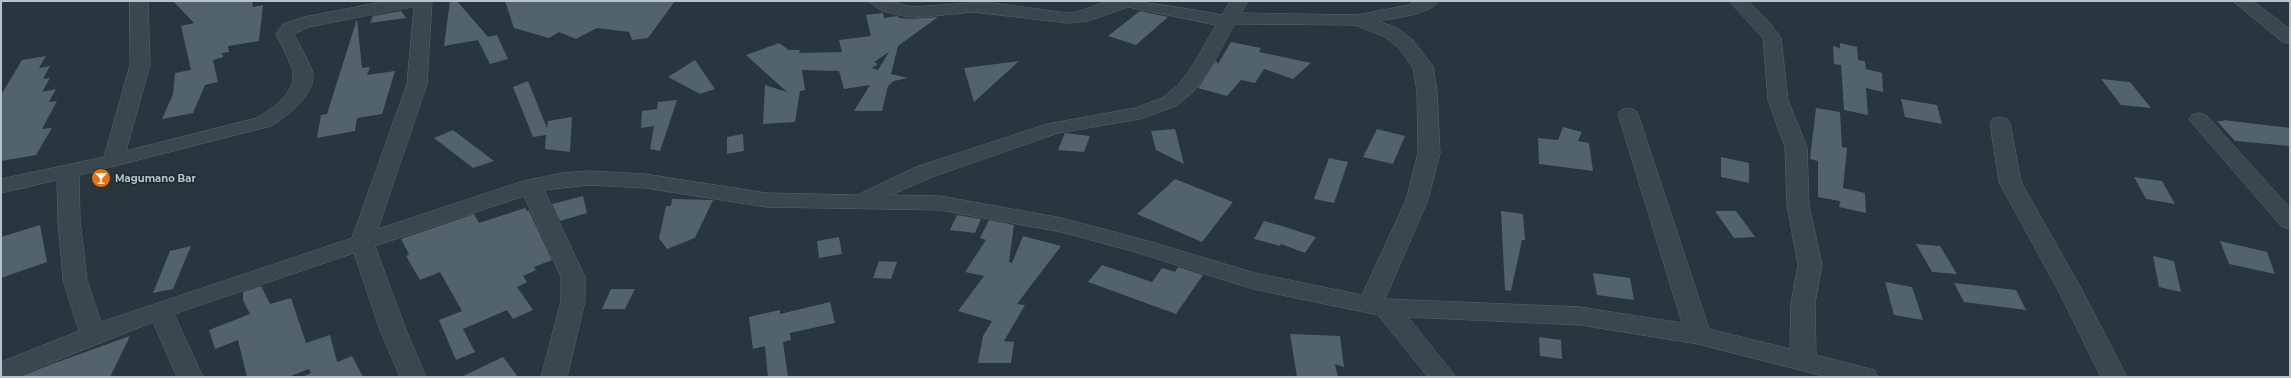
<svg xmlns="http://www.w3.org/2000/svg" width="2291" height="378" font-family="Montserrat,sans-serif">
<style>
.building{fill:#53636c;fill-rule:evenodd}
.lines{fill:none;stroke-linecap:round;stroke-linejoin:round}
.minor-casing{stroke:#59656d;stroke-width:1}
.minor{fill:#3b474f;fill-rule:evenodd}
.labels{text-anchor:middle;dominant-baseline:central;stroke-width:3;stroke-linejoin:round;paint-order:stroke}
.poi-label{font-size:10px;font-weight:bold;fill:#b8c2ca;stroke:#202c34;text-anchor:start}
</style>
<rect width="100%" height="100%" fill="#27363f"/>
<path class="building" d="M173 1H252L253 7 263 5 259 41 228 46 229 52 222 53 223 57 213 60 218 82 205 85 193 113 162 119 173 94 175 73 191 70 181 26 194 23Z
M450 1H457L488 37 497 35 508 59 490 64 478 40 444 46Z
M505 1 650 2 675 1 648 38 632 40 629 32 597 28 576 39 559 32 549 38 514 28Z
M401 11 406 18 370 23 373 16Z
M1140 11 1168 17 1136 45 1108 36Z
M883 13 884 18 898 16 899 18 912 19 938 17 898 46 891 74 908 78 894 81 888 86 882 111H854L870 85 844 89 839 71 802 70 805 90 800 91 795 122 763 124 765 85 787 92 746 55 779 43 789 50H800L799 53 842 52 839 40 871 36 866 15ZM889 52 878 70 872 68 878 64 874 62Z
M357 19 362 68 370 67 367 75 395 71 382 114 357 118 355 131 317 138 321 115 327 114Z
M1231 42 1261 48 1259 52 1311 63 1293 79 1264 69 1255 83 1241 80 1227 96 1198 88 1216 61 1218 64Z
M1840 43 1857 47 1858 60 1865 61 1866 69 1882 73 1883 92 1866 88 1868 115 1844 110 1841 65 1834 64 1833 46 1840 48Z
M46 56 39 68 50 66 43 79 50 78 42 92 56 89 49 102 57 101 42 129 52 128 36 155 1 161V95L22 60Z
M695 60 715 89 700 94 668 77Z
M1019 61 974 102 964 68Z
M2101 79 2130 82 2151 108 2121 105Z
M528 81 547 128 548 121 572 117 570 152 545 149 546 135 533 137 513 87Z
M1901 99 1937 105 1942 124 1905 117Z
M677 100 660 151 650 149 654 126 641 128 642 111 657 109 658 102Z
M1816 108 1840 112 1842 147 1847 148 1843 188 1865 193 1866 213 1839 207 1840 201 1818 197V161L1810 159Z
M2223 120 2290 128V146L2235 141 2217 121H2224Z
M1563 127 1582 132 1578 141 1589 143 1593 171 1539 164 1538 138 1558 140Z
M1175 129 1184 164 1156 150 1151 131Z
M1377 129 1405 136 1393 164 1363 157Z
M453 130 494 161 473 168 434 138Z
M1065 133 1090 136 1084 152 1058 150Z
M743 134 744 151 727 154V137Z
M1721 157 1749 163V183L1721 177Z
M1329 158 1348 162 1334 203 1314 199Z
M2134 177 2162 181 2175 204 2146 199Z
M1175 179 1233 202 1202 242 1137 214Z
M583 196 587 213 560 221 552 204Z
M672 199 713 200 695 238 667 249 659 238 666 206H671Z
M525 208 527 211H529L552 260 534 267 536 270 523 276 527 282 517 287 533 310 513 319 507 310 463 329 475 352 456 360 439 320 462 311 440 272 420 280 406 256 409 254 401 239 474 214 479 223Z
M1501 211 1523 214 1525 240H1522L1511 291 1505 290Z
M1715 211H1736L1755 237 1734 238Z
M957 215 981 219 975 233 950 230Z
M989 220 1014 225 1009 262 1012 263 1023 236 1061 246 1017 304 1025 305 1004 341 1014 342 1011 363H978L983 336 992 321 958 311 984 276 965 272 986 240 980 238Z
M1264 221 1282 226 1316 237 1305 253 1281 244 1280 246 1254 239Z
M40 225 47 262 1 278V237Z
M839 237 842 254 819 258 817 241Z
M2220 241 2267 252 2275 274 2229 264Z
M1916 244 1940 246 1957 274 1932 272Z
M191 246 173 289 153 293 170 251Z
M2153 256 2174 261 2181 292 2159 287Z
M879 261 897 262 891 279 873 278Z
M1102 265 1152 282 1162 268 1175 272 1178 267 1203 275 1176 314 1088 282Z
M1593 273 1630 278 1634 300 1597 295Z
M1885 282 1912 287 1923 320 1894 315Z
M1954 283 2016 290 2026 310 1964 302Z
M261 286 270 304 291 298 306 343 330 335 337 362 352 356 363 377H302L311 373 309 369 288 377H247L238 340 215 349 209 330 250 314 243 300V292Z
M611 289H635L625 309H602Z
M830 302 835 323 790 333 791 340 783 342 788 377H768L765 346 753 349 749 317 780 310V314Z
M1290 334 1340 336 1344 367 1335 364 1338 377H1297Z
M130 336 110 377H19L52 364Z
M1539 337 1561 340 1562 359 1540 356Z
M503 357 518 377H461Z"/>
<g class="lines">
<defs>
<path id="minor" d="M130 1H148L150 65 126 151 257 118C271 109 295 94 293 74 293 65 280 44 276 34L283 24 304 17 387 1H432L427 84 378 229 523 181 562 173 588 171 645 174 766 193 857 195 916 167 1047 124 1135 108 1162 98 1179 84 1193 65 1216 25 1128 7 1088 21 1068 23 973 12 912 18 882 11 868 1H890L912 7 985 2 1068 13C1083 12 1095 4 1109 1 1140 0 1191 9 1222 15L1230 1H1248L1241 13 1357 15 1408 5 1416 1H1439C1429 15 1394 18 1378 21L1397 28 1412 39 1433 66 1437 91 1440 153 1428 200 1385 299 1580 307 1682 323 1618 114 1621 110 1628 108 1635 110 1638 114 1709 329 1790 349 1791 303 1798 265 1787 205 1785 147 1768 100 1763 38 1729 1H1748L1769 22 1781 38 1788 100 1807 147 1809 205 1822 265 1815 303 1816 355 1874 370 1878 377H1827L1698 344 1580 325 1408 317 1456 377H1428L1378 315 1253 289 1132 251 1061 232 940 210 766 207 645 188 588 185 544 190 585 277V301L567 377H541L561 301V277L524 196 375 246 406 330 426 377H400L380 330 354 253 174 314 203 377H177L153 322 15 377H1V362L79 331 63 280 58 221 57 180 1 193V179L104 157 130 65ZM414 7 407 84 352 238 101 322 87 280 80 221 79 175 271 126C286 117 315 95 313 74 312 67 298 42 294 34L309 27ZM1235 24 1355 25 1383 36 1398 47 1413 67 1417 91 1418 153 1406 200 1362 295 1255 273 1148 241 1062 218 940 196 891 195 932 177 1058 133 1140 119 1176 106 1193 92 1209 71Z
M2233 1H2253L2290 29V44L2283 42Z
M2199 113 2206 115 2290 208V229L2282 227 2192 123 2189 119 2192 115Z
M2000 117 2007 119 2010 123 2021 182 2082 290 2127 377H2101L2058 290 1999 182 1990 123 1993 119Z"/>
</defs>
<use href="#minor" class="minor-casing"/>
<use href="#minor" class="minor"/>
</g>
<defs>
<symbol id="bar-disc" viewBox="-11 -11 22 22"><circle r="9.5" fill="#e8710a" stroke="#202c34"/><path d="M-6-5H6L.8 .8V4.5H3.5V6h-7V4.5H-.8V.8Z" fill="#fff"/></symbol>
</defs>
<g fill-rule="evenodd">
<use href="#bar-disc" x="90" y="167" width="22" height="22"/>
</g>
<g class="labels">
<g class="poi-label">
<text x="115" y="178">Magumano Bar</text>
</g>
</g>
<rect width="2291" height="378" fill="none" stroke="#b8c2ca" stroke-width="4"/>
</svg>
